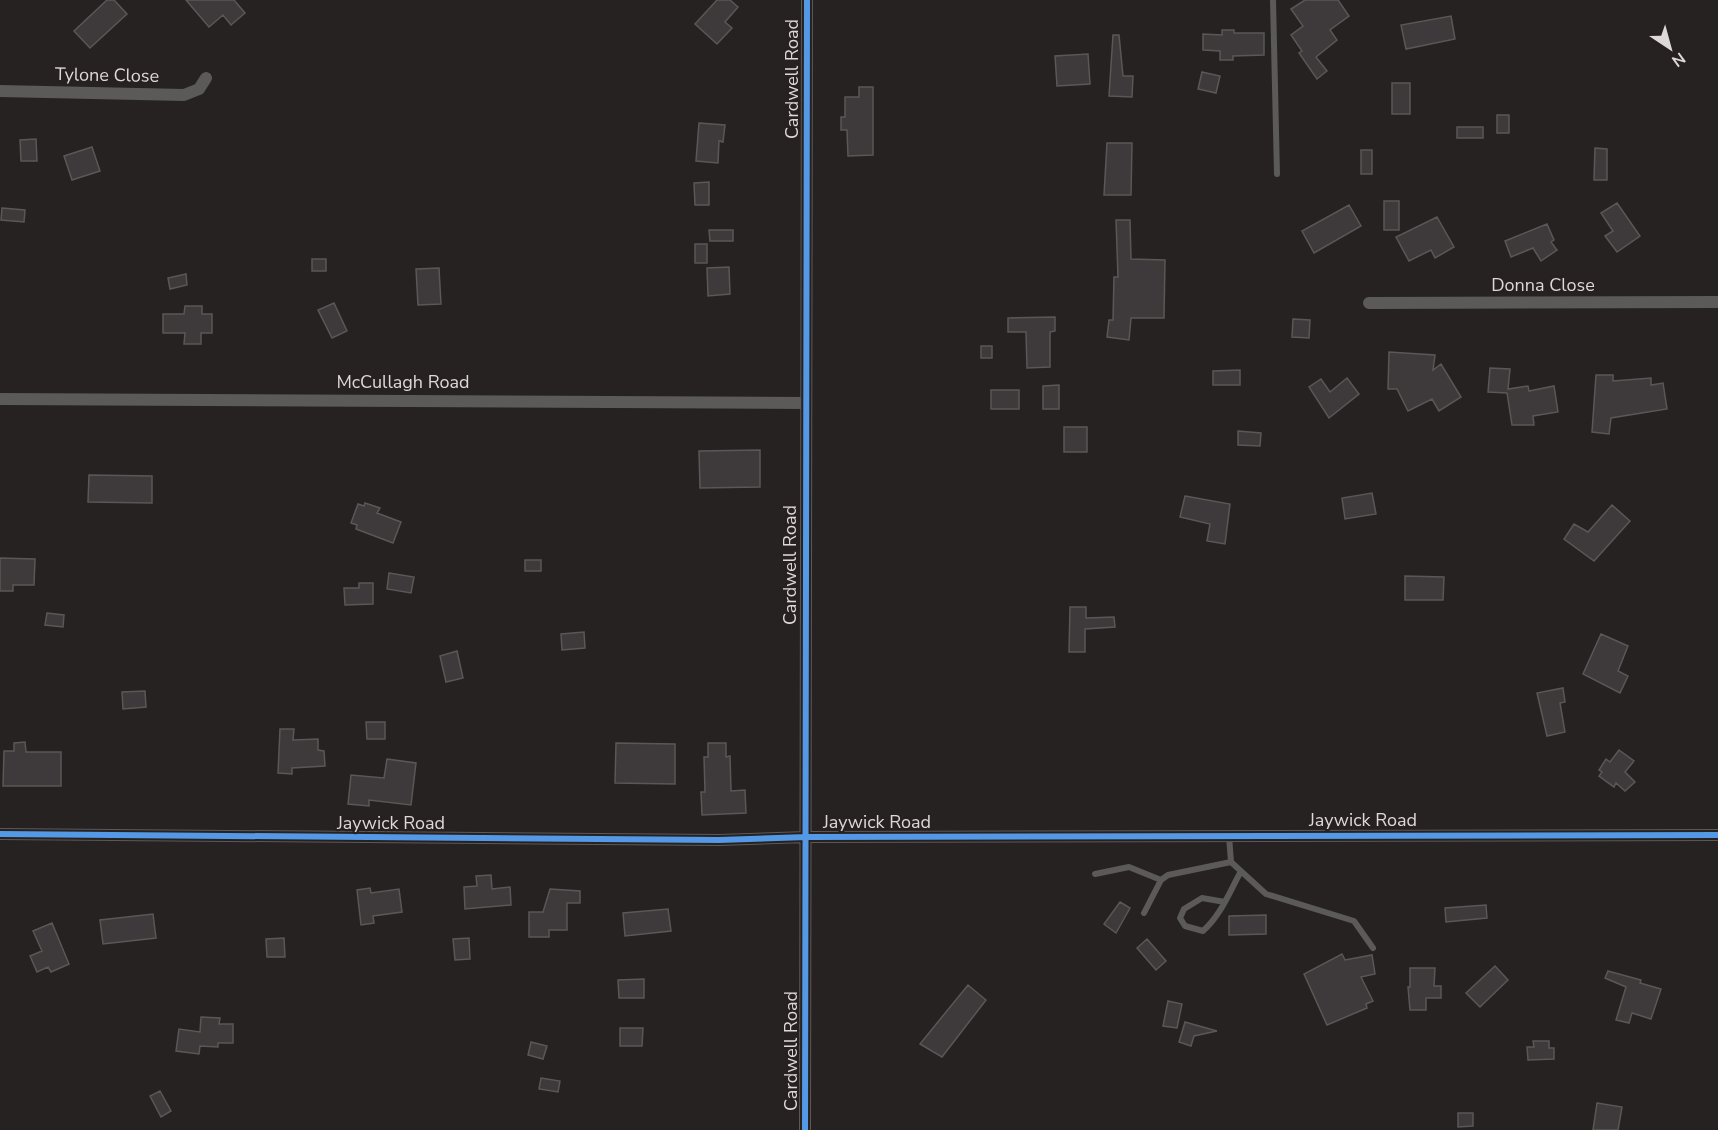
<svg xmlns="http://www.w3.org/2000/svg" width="1718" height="1130" font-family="'Nunito Sans',sans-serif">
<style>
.building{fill:#3e3a3b;stroke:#5a5757;stroke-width:1.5}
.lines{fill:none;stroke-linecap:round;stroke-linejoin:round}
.lane{stroke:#5c5959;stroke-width:6}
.street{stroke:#5c5959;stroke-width:12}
.cycleway-casing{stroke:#272121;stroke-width:10}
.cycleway{stroke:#5399e6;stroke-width:6}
.labels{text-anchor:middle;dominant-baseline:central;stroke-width:4.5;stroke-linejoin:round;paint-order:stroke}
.street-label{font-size:18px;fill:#ddd9d9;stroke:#272121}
</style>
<rect width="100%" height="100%" fill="#262222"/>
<path class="building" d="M107 0H114L127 14 90 48 74 31Z
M186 0H234L245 13 231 25 223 15 209 27Z
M717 0H730L738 7 725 22 732 28 717 44 695 24Z
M1305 0H1338L1349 16 1330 30 1337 40 1316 57 1327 71 1317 79 1299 53 1302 51 1291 35 1303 26 1291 9Z
M1451 16 1455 39 1406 49 1401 25Z
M1222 30H1234V33H1264V55L1233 56V60H1220V51L1203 50V34L1222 35Z
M1113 35H1119L1123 76H1133L1132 97 1109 96Z
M1088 54 1090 84 1057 86 1055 56Z
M1202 72 1220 76 1216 93 1198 89Z
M1392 83H1410V114H1392Z
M859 87H873V155L848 156 847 130H841V117H845V97H859Z
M1497 115H1509V133H1497Z
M699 123 725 125 723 142 719 141 718 163 696 161Z
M1457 127H1483V138H1457Z
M36 139 37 161H21L20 140Z
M1107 143H1132L1131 195H1104Z
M92 147 100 171 72 180 64 156Z
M1595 148 1607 149V180H1594Z
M1361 150H1372V174H1361Z
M709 182V205H695L694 183Z
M1384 201H1399V230H1384Z
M1617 203 1640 236 1617 252 1605 236 1613 231 1601 213Z
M1349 205 1361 226 1314 253 1302 231Z
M2 208 25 210 24 222 1 220Z
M1437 217 1454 247 1435 258 1431 250 1409 261 1396 237Z
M1116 220H1130L1131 259 1165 260 1164 318H1131L1129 340 1107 337 1109 320H1113L1114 277H1118Z
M1547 224 1554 240 1551 242 1557 250 1541 261 1533 248 1511 257 1505 241Z
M709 230H733V241H710Z
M695 244H707V263H695Z
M312 259H326V271H312Z
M729 267 730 294 708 296 707 268Z
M439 268 441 304 418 305 416 269Z
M186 274 187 285 170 289 168 278Z
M334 303 347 331 332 338 318 310Z
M185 306H202V314H212V333H201V344H184L185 333H163V314H184Z
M1055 317V331L1050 332V367L1027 368 1026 332H1008V318Z
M1293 319 1310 320 1309 338 1292 337Z
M981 346H992V358H981Z
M1389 352 1435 355 1433 370 1441 364 1461 397 1439 411 1432 399 1408 411 1397 389H1388Z
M1490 368 1510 369 1508 389 1528 386 1529 391 1554 386 1558 412 1533 416 1534 425H1512L1507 393 1488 392Z
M1240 370V385H1213V371Z
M1596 375H1613V381L1651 378V385L1663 383 1667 409 1611 418 1609 434 1592 432Z
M1347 378 1359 394 1329 418 1309 387 1321 379 1330 392Z
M1059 385V409H1043V386Z
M991 390H1019V409H991Z
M1064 427H1087V452H1064Z
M1238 431 1261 433 1260 446 1238 445Z
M760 450V487L700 488 699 451Z
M89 475 152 476V503L88 502Z
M1372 493 1376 514 1345 519 1342 498Z
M1185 496 1230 504 1225 544 1207 541 1210 524 1180 517Z
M365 503 380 508 377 513 401 522 393 543 356 529 357 525 351 523 358 504 364 506Z
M1612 505 1630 521 1594 561 1564 539 1574 524 1588 532Z
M0 558 35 559 34 585H13V591H0Z
M525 560H541V571H525Z
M389 573 414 577 411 593 387 589Z
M1405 576 1444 577 1443 600H1405Z
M359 583H373V604L345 605 344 588H359Z
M1070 607H1086V618L1114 617 1115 627 1085 629V652H1069Z
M47 613 64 615 63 627 45 625Z
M584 632 585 648 562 650 561 634Z
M1601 634 1628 646 1618 671 1628 676 1620 693 1583 674Z
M457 651 463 678 446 682 440 656Z
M1563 688 1565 702 1560 703 1565 732 1547 736 1537 693Z
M145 691 146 707 123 709 122 692Z
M366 722H385V739H367Z
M280 729H294L293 740 318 739V750L324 751 325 766 292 768V774L278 773Z
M25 742 26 752H61V786H3L4 751H14V743Z
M616 743 675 744V784L615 783Z
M708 743H726V757L730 756 731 791 745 790 746 813 702 815 701 792H705L704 757H708Z
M1619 750 1634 761 1625 772 1635 782 1625 791 1616 783 1614 787 1599 776 1602 772 1599 770 1606 759 1610 762Z
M387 759 416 763 411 805 369 800V806L348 804 351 775 384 778Z
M491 875 492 889 510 887 511 905 465 909 464 887 477 886 476 876Z
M370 888 371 893 399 889 402 912 373 916 374 923 361 925 357 890Z
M550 889 580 891V903H567V930H549V937H529V912H543Z
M1120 902 1130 908 1116 933 1104 924Z
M1486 905 1487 918 1446 922 1445 908Z
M668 909 671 931 625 936 623 913Z
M153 914 156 938 103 944 100 920Z
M1266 915V934L1229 935V916Z
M52 923 69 964 51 972 48 967 37 972 30 956 42 951 33 931Z
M284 938 285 957H267L266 939Z
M469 938 470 959 455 960 453 939Z
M1147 939 1166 961 1156 970 1137 948Z
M1342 954 1345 960 1372 955 1375 974 1361 977 1373 1001 1366 1004 1367 1008 1327 1025 1304 974Z
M1495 966 1508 980 1480 1007 1466 993Z
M1410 968H1435L1434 986H1441V998H1426V1010H1410L1408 987H1410Z
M1608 971 1641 980 1640 983 1661 989 1651 1019 1632 1013 1629 1023 1616 1020 1626 987 1605 978Z
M644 979V998H619L618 980Z
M968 985 986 1000 942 1057 920 1044Z
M1168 1001 1182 1004 1177 1028 1163 1026Z
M201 1017 220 1018 219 1024H233V1043H218V1047L200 1046 199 1054 176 1051 179 1029 200 1032Z
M1185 1022 1217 1031 1194 1036 1191 1046 1179 1042Z
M620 1028H643L642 1046H620Z
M1533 1041H1549V1048H1554V1059L1528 1060 1527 1047H1534Z
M531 1042 547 1046 543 1059 528 1055Z
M541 1078 560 1081 558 1092 539 1089Z
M160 1091 171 1111 161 1117 150 1096Z
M1597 1103 1622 1107 1618 1130H1593Z
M1458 1113H1473V1126L1458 1127Z"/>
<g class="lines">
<path class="lane" d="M1273 0 1277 174
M1229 836 1231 862 1266 894 1354 921 1373 948
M1095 874 1129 867 1161 880
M1225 902 1202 898 1184 909 1180 918 1185 926 1203 931C1221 915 1229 893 1240 873
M1144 913 1161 880 1168 875 1231 862"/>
<path class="street" d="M0 91 184 95 199 89 206 78
M1369 303 1718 302
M0 399 805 403
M0 834 719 840 807 837 1718 835
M805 1130 807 0"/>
<defs>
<path id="cycleway" d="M0 834 719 840 807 837 1718 835
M805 1130 807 0"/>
</defs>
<use href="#cycleway" class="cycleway-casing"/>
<use href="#cycleway" class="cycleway"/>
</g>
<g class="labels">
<g class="street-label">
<text transform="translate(107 75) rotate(1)">Tylone Close</text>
<text transform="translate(792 79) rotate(-90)">Cardwell Road</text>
<text x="1543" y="285">Donna Close</text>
<text x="403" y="382">McCullagh Road</text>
<text transform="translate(790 565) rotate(-90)">Cardwell Road</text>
<text x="1363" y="820">Jaywick Road</text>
<text x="877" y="822">Jaywick Road</text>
<text x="391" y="823">Jaywick Road</text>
<text transform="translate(791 1051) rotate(-90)">Cardwell Road</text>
</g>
</g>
<g transform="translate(1670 48) rotate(144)" stroke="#272121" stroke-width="4.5" paint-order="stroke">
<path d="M0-4.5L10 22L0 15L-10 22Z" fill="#ddd9d9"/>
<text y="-9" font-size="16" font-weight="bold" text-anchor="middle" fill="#ddd9d9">N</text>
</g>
</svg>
